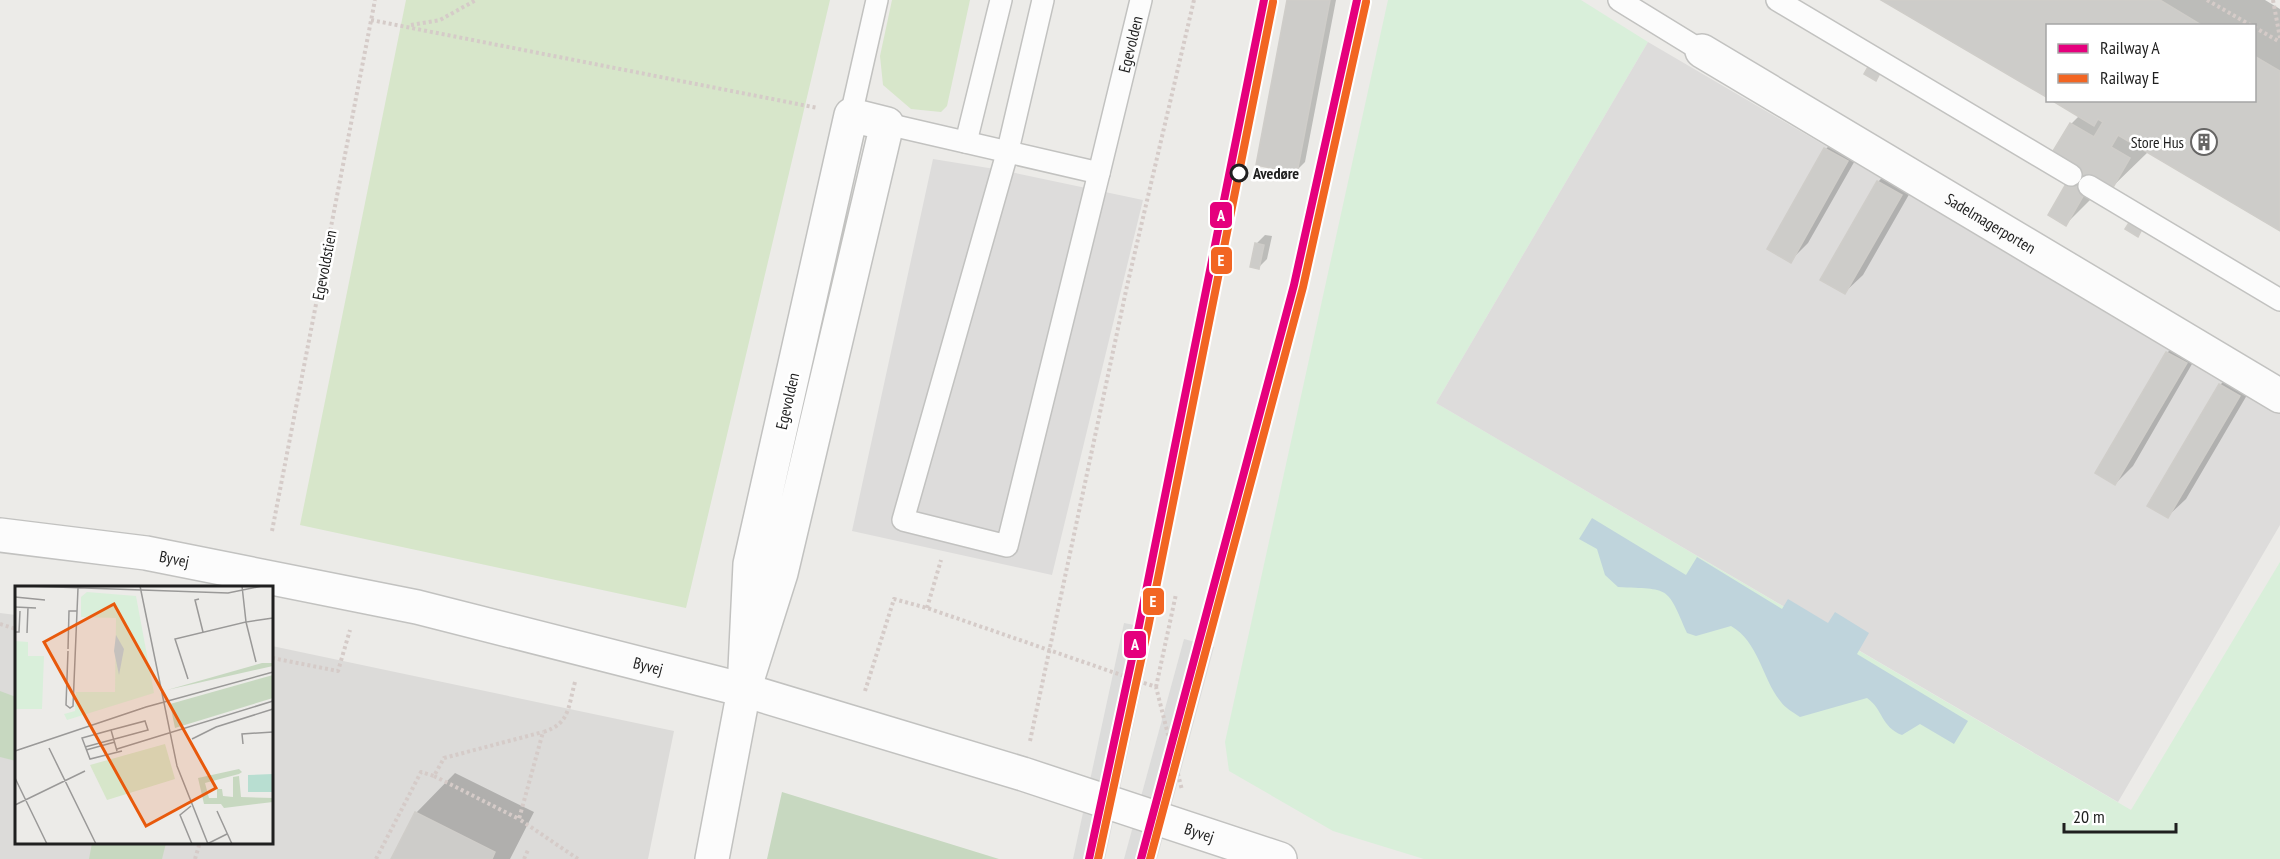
<svg xmlns="http://www.w3.org/2000/svg" width="2280" height="859" font-family="'PT Sans Narrow',sans-serif">
<style>
.residential{fill:#dcdbd9}
.grass{fill:#d7e6ca}
.forest{fill:#c7d8c0}
.park{fill:#d9efda}
.parking{fill:#dddcdb}
.water{fill:#bfd4dc}
.pier{fill:#dcdcdb}
.shadow{fill:#0003}
.building{fill:#cdccc9;stroke:#cfcdc9;stroke-width:1.5}
.lines{fill:none;stroke-linecap:round;stroke-linejoin:round}
.service-casing{stroke:#c2c2c0;stroke-width:24}
.minor-casing{stroke:#c2c2c0;stroke-width:36}
.tertiary-casing{stroke:#c2c2c0;stroke-width:36}
.path{stroke:#d5cbc8;stroke-width:4;stroke-dasharray:3 3;stroke-linecap:butt}
.service{stroke:#fcfcfc;stroke-width:21}
.minor{stroke:#fcfcfc;stroke-width:33}
.tertiary{stroke:#fcfcfc;stroke-width:33}
.rail-1-casing{stroke:#fff;stroke-width:12}
.rail-2-casing{stroke:#fff;stroke-width:12}
.rail-1{stroke:#e5007d;stroke-width:8}
.rail-2{stroke:#f26522;stroke-width:8}
.stop-dot{fill:#fff;stroke:#1f1f1f;stroke-width:3}
.labels{text-anchor:middle;dominant-baseline:central;stroke-width:5;stroke-linejoin:round;paint-order:stroke}
.street-label{font-size:16px;fill:#1f1f1f;stroke:#fff}
.poi-label{font-size:16px;fill:#1f1f1f;stroke:#fff;text-anchor:end}
.stop-label{font-size:16px;font-weight:bold;fill:#1f1f1f;stroke:#fff;text-anchor:start}
.inset-road{fill:none;stroke:#9a9998;stroke-width:1.5}
.view{fill:#e8590c;fill-opacity:0.15;stroke:#e8590c;stroke-width:3}
.inset-edge{fill:none;stroke:#1f1f1f;stroke-width:3}
.line-badge{stroke:#fff;stroke-width:2}
.badge-label{font-size:16px;text-anchor:middle;font-weight:bold;fill:#fff}
</style>
<rect width="100%" height="100%" fill="#ecebe8"/>
<path class="residential" d="M0 613 16 615V842H272V646L674 731 648 859H0Z"/>
<path class="grass" d="M406 0H830L686 608 300 525Z
M892 0H970L947 106 941 112 911 109 883 85 880 56Z"/>
<path class="forest" d="M0 691 16 697V761L0 757Z
M782 792 999 859H767Z
M92 843V842L166 843 162 859H89Z"/>
<path class="park" d="M1388 0H1581L1648 42 1436 403 2131 810 2280 562V859H1424L1333 831 1229 771 1225 742Z"/>
<path class="parking" d="M1648 42 2280 412V525L2118 802 1436 403Z
M933 159 1001 170 1143 200 1052 575 852 531Z"/>
<path class="water" d="M1592 518 1686 575 1697 557 1782 609 1788 599 1828 623 1835 612 1869 633 1857 654 1968 721 1954 744 1920 724 1902 735C1881 727 1883 709 1867 698L1800 717C1794 713 1785 708 1781 702 1762 679 1759 642 1731 626L1696 636 1687 633C1666 584 1670 590 1618 587L1605 575 1597 549 1579 539Z"/>
<path class="pier" d="M1124 623 1154 629 1105 859H1073Z
M1184 639 1214 647 1157 859H1124Z"/>
<path class="shadow" d="M1289 0H1336L1305 162 1296 171Z
M1884 0H2265L2280 9V230L2148 152 2110 189 2104 186 2066 224 2076 169 2052 155 2071 124 2080 115 2254 100V26H2048Z
M1843 131 1865 143 1808 243 1790 261 1769 248 1826 149Z
M1895 164 1919 177 1863 275 1845 292 1878 182Z
M1265 235 1272 236 1267 259 1258 268 1256 244Z
M2185 335 2203 345 2133 466 2115 484 2097 473 2167 353Z
M2238 367 2257 378 2186 499 2168 516 2220 385Z
M455 773 534 812 510 859H393L416 813Z"/>
<path class="building" d="M1287 0H1330L1297 173 1256 165Z
M1881 0H2160L2203 26H2048V98Z
M2254 56 2280 71V231L2118 135 2111 147 2130 158 2111 191 2089 186 2066 226 2048 215 2074 170 2050 156 2070 123 2094 137 2103 122 2098 119 2094 126 2051 100H2254Z
M1868 67 1880 73 1876 81 1864 74Z
M1824 148 1848 161 1791 263 1767 249Z
M1877 181 1902 195 1845 294 1820 280Z
M2130 221 2142 229 2138 237 2125 229Z
M1255 243 1264 245 1259 269 1250 267Z
M2166 352 2187 363 2115 485 2095 473Z
M2219 384 2240 396 2168 518 2147 506Z
M415 812 495 852 492 859H391Z"/>
<g class="lines">
<defs>
<g id="service">
<path d="M1043 0 1008 150 903 520 1007 546 1099 173"/>
<path d="M1619 0 1702 51"/>
<path d="M1777 0 2071 175"/>
<path d="M851 115 877 0"/>
<path id="s1" d="M887 124 1099 173 1141 0"/>
<path d="M966 142 1001 0"/>
<path d="M2089 186 2280 300"/>
</g>
<g id="minor">
<path id="s2" d="M1702 51 2280 396"/>
<path d="M851 115 887 124 781 573 744 690 750 564Z"/>
</g>
<g id="tertiary">
<path id="s3" d="M0 535 146 553 417 607 744 690 1023 774 1280 859"/>
<path d="M712 859 744 690"/>
</g>
</defs>
<use href="#service" class="service-casing"/>
<use href="#minor" class="minor-casing"/>
<use href="#tertiary" class="tertiary-casing"/>
<path class="path" d="M2207 0 2252 26
M2273 0 2280 38
M371 20 818 108
M411 25 440 20 476 0
M2254 27 2280 42
M272 531 375 0
M927 608 941 560
M0 624 16 629
M272 658 338 671 350 630
M575 682C568 707 570 724 543 732L519 819 578 859
M1156 687 1176 594
M865 691 894 599 927 608 1156 687 1182 790
M1030 741 1127 286 1194 0
M434 776 519 819
M195 859 200 842
M376 859 421 772 434 776 444 758 543 732
M524 859 528 850"/>
<use href="#service" class="service"/>
<use href="#minor" class="minor"/>
<use href="#tertiary" class="tertiary"/>
<defs>
<path id="rail-1" d="M1089 859 1139 626 1264 0
M1141 859 1294 285 1357 0"/>
<path id="rail-2" d="M1098 859 1148 628 1273 2
M1150 859 1303 287 1366 2"/>
</defs>
<use href="#rail-1" class="rail-1-casing"/>
<use href="#rail-2" class="rail-2-casing"/>
<use href="#rail-1" class="rail-1"/>
<use href="#rail-2" class="rail-2"/>
</g>
<defs>
<symbol id="building-ring" viewBox="-11 -11 22 22"><circle r="9.5" fill="#fff" stroke="#676665" stroke-width="1.5"/><path d="M-4-6H4V6H1V3H-1V6H-4ZM-2.5-4.3h1.7v1.8h-1.7ZM.8-4.3h1.7v1.8H.8ZM-2.5-1h1.7V.8h-1.7ZM.8-1h1.7V.8H.8Z" fill="#676665"/></symbol>
</defs>
<g fill-rule="evenodd">
<use href="#building-ring" x="2189" y="127" width="30" height="30"/>
</g>
<circle class="stop-dot" cx="1239" cy="173" r="8"/>
<g class="labels">
<g class="street-label">
<text stroke="none"><textPath href="#s1" startOffset="350">Egevolden</textPath></text>
<text stroke="none"><textPath href="#s2" startOffset="336">Sadelmagerporten</textPath></text>
<text transform="translate(324 265) rotate(-79)">Egevoldstien</text>
<text transform="translate(787 401) rotate(-77)">Egevolden</text>
<text stroke="none"><textPath href="#s3" startOffset="176">Byvej</textPath></text>
<text stroke="none"><textPath href="#s3" startOffset="662">Byvej</textPath></text>
<text stroke="none"><textPath href="#s3" startOffset="1238">Byvej</textPath></text>
</g>
<g class="poi-label">
<text x="2184" y="142">Store Hus</text>
</g>
<g class="stop-label">
<text x="1253" y="173">Avedøre</text>
</g>
</g>
<g transform="translate(15 586)">
<rect width="258" height="258" fill="#ecebe8"/>
<path d="M150 158 160 193 92 214 75 179Z" fill="#d7e6ca"/>
<path d="M247 77H258V80L152 104ZM258 89V112L160 142 155 118ZM224 183 227 186 224 188 190 197 194 212H202V203H207L208 210 218 211V191L224 190 226 211 258 212V216L209 222 206 218H189L183 192Z" fill="#c7d8c0"/>
<path d="M72 6 121 10 139 107 52 134 49 128 60 125 61 106H100L101 32 66 31V11ZM0 55 13 56V70H29L27 123H0Z" fill="#d9efda"/>
<path d="M258 188V206H233V189Z" fill="#b8ded1"/>
<path d="M101 49 109 63 104 89 99 65Z" fill="#bfd4dc"/>
<path class="inset-road" d="M12 0 213 7 247 0M125 0 162 180 193 258M0 11 30 14M184 13 180 14 188 46M0 21 21 22M0 46H4L5 25M12 47 13 21M53 63 54 25H62M53 65 51 119 55 122 58 120 63 2M241 76 231 36 258 32M173 93 160 53 231 36 227 0M177 153 201 141 258 123M228 158 227 148 258 146M70 161 133 144 130 135 96 144M34 162 81 258M102 163 258 115M71 164 100 156M0 165 131 121 258 86M102 165 96 144 67 152 75 173 107 165M0 192 32 258M0 219 70 185M176 220 165 229 177 258M202 225 217 258M192 258 212 248"/>
<path class="view" d="M99 18 201 202 131 240 29 56Z"/>
<rect width="258" height="258" class="inset-edge"/>
</g>
<g class="line-badge">
<rect x="1209" y="201" width="24" height="28" rx="6" fill="#e5007d"/>
<rect x="1210" y="246" width="23" height="29" rx="6" fill="#f26522"/>
<rect x="1142" y="587" width="23" height="29" rx="6" fill="#f26522"/>
<rect x="1123" y="630" width="24" height="29" rx="6" fill="#e5007d"/>
</g>
<g class="badge-label">
<text x="1221" y="221">A</text>
<text x="1221" y="266">E</text>
<text x="1153" y="607">E</text>
<text x="1135" y="650">A</text>
</g>
<rect x="2046" y="24" width="210" height="78" fill="#ffffff" stroke="#a5a5a5" stroke-width="1.5"/>
<rect x="2058" y="44" width="30" height="9" fill="#e5007d" stroke="#a5a5a5" stroke-width="1.5"/>
<text x="2100" y="54" font-size="18" fill="#1f1f1f">Railway A</text>
<rect x="2058" y="74" width="30" height="9" fill="#f26522" stroke="#a5a5a5" stroke-width="1.5"/>
<text x="2100" y="84" font-size="18" fill="#1f1f1f">Railway E</text>
<path d="M2064 823v9h112v-9" fill="none" stroke="#1f1f1f" stroke-width="3"/>
<text x="2073" y="823" font-size="18" fill="#1f1f1f" stroke="#ffffff" stroke-width="4.5" paint-order="stroke">20 m</text>
</svg>
